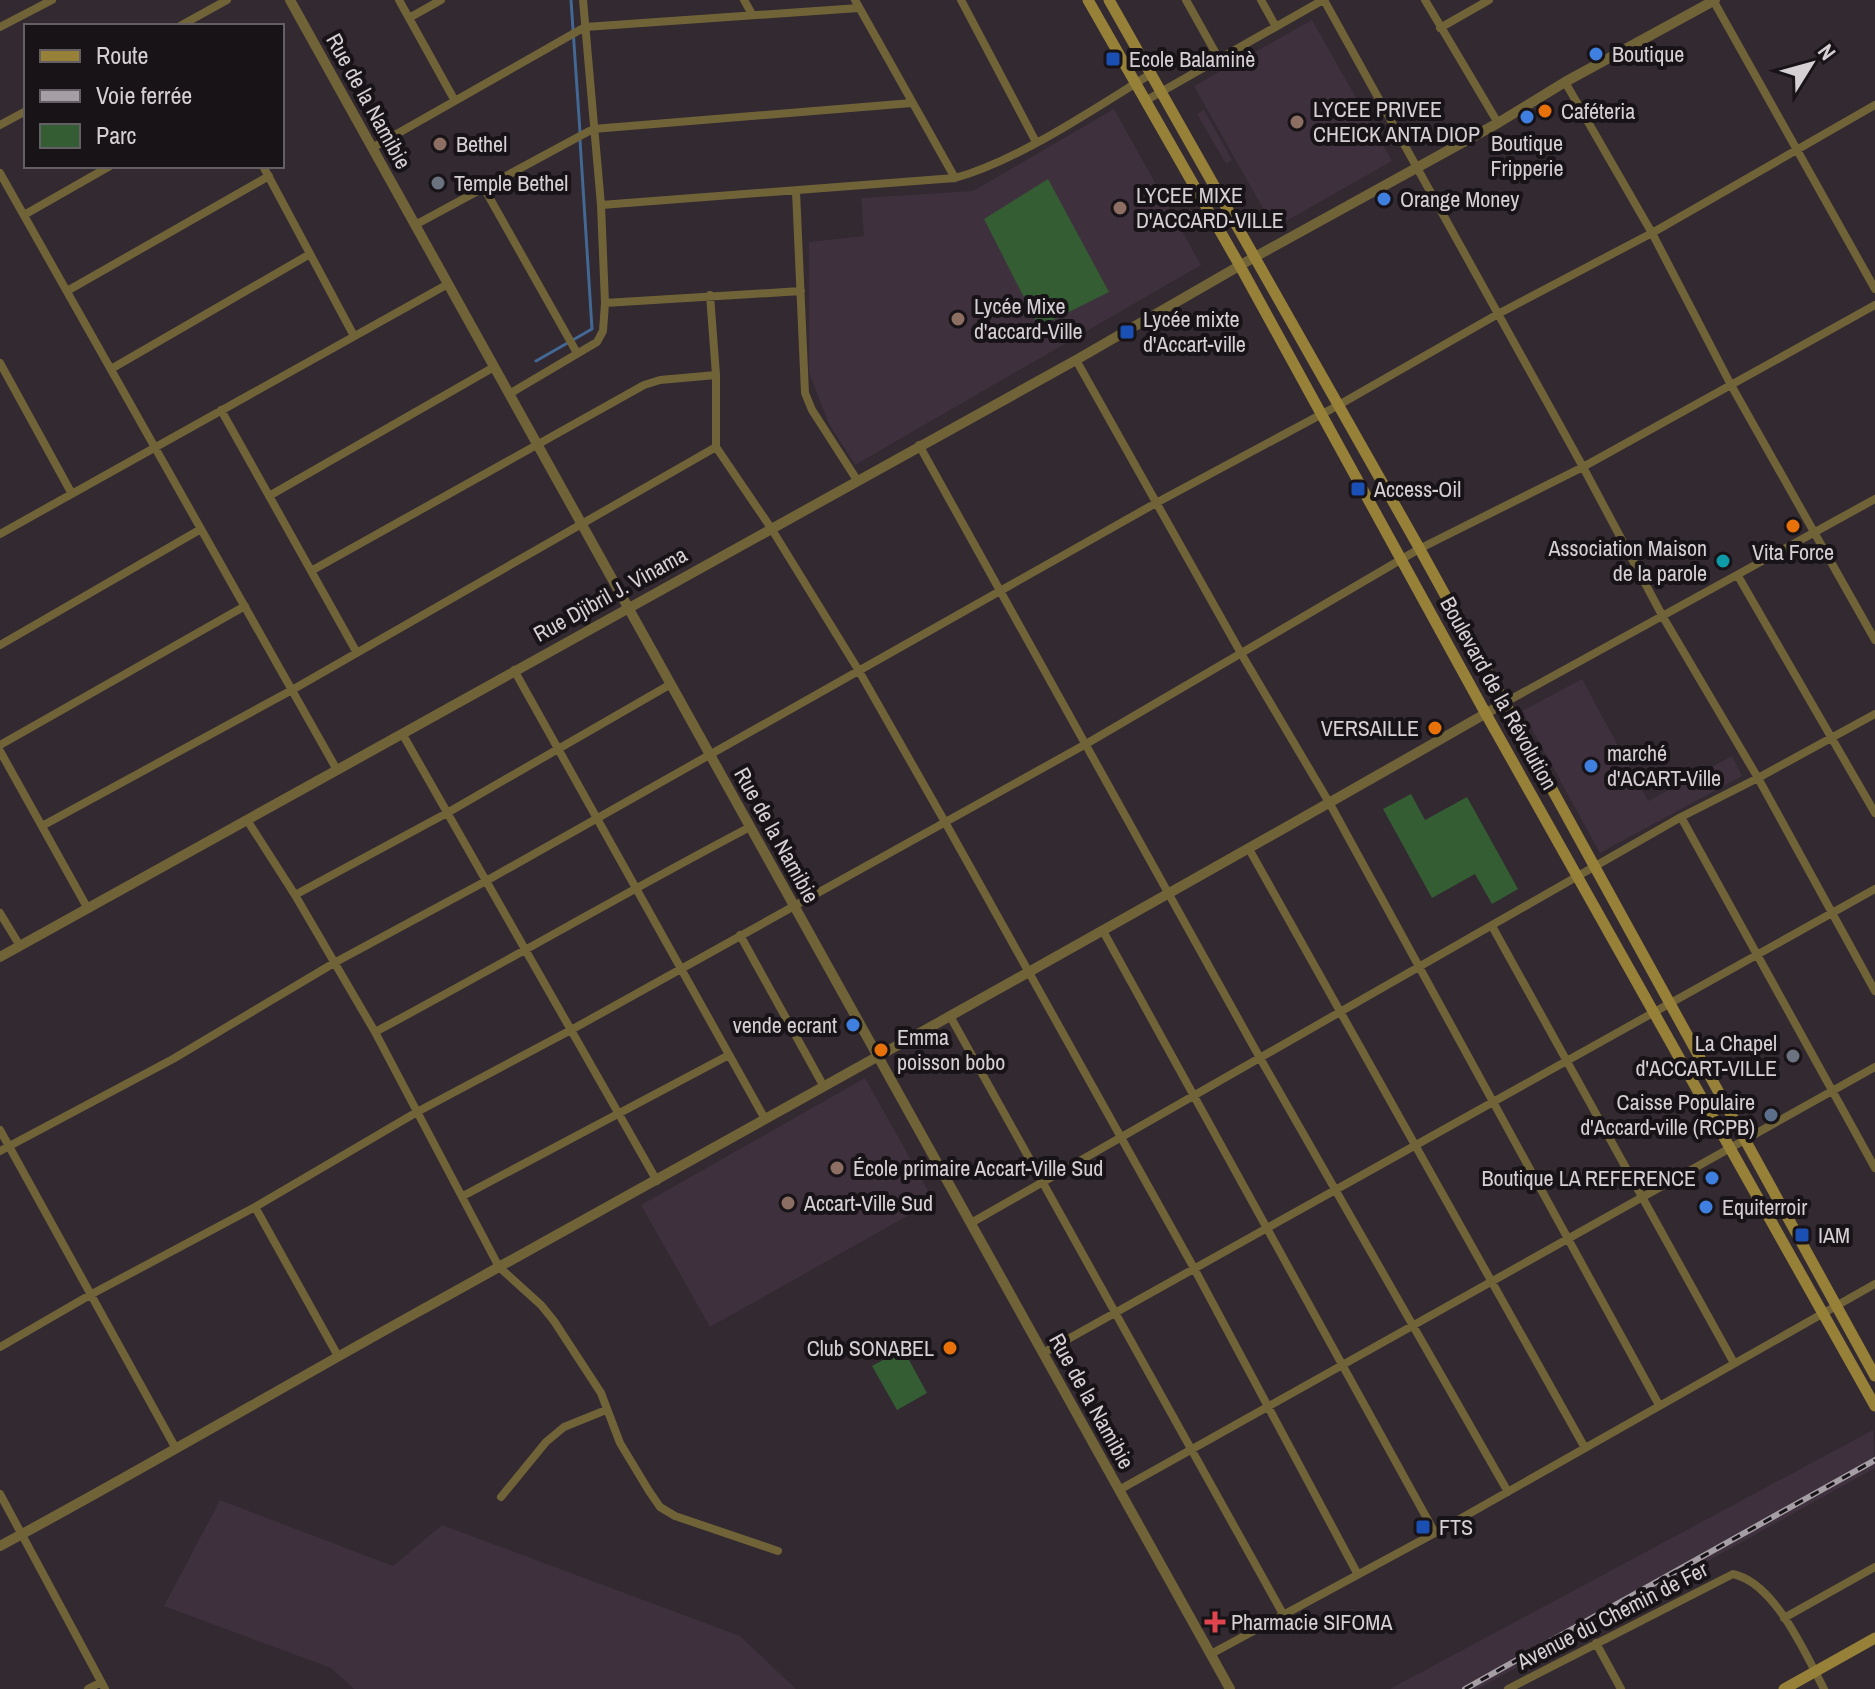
<svg xmlns="http://www.w3.org/2000/svg" width="1875" height="1689" font-family="'Archivo Narrow',sans-serif">
<style>
.built{fill:#3e303c}
.green{fill:#345d34}
.lines{fill:none;stroke-linecap:round;stroke-linejoin:round}
.stream{stroke:#426893;stroke-width:3}
.minor{stroke:#706338;stroke-width:8}
.tertiary{stroke:#706338;stroke-width:10}
.secondary{stroke:#978138;stroke-width:11}
.rail-casing{stroke:#a59ea4;stroke-width:6}
.rail{stroke:#171317;stroke-width:3;stroke-dasharray:9;stroke-linecap:butt}
.shop-dot{fill:#3f7fe0;stroke:#171317;stroke-width:3}
.transit-dot{fill:#1a4fb4;stroke:#171317;stroke-width:3}
.food-dot{fill:#e8710a;stroke:#171317;stroke-width:3}
.education-dot{fill:#8d6e63;stroke:#171317;stroke-width:3}
.worship-dot{fill:#6b7280;stroke:#171317;stroke-width:3}
.culture-dot{fill:#0f9aa8;stroke:#171317;stroke-width:3}
.service-dot{fill:#5c6f8a;stroke:#171317;stroke-width:3}
.health-dot{fill:#e0444e;stroke:#171317;stroke-width:3}
.labels{text-anchor:middle;dominant-baseline:central;stroke-width:8;stroke-linejoin:round;paint-order:stroke}
.poi-label{font-size:22px;fill:#d6d0d5;stroke:#171317;text-anchor:start}
.street-label{font-size:22px;fill:#d6d0d5;stroke:#171317}
</style>
<rect width="100%" height="100%" fill="#322931"/>
<path class="built" d="M1312 20 1392 161 1274 228 1194 86Z
M1114 109 1201 265 855 465 829 424 809 373V242L864 236 861 198 973 191Z
M1204 110 1232 160 1226 164 1197 114Z
M1582 679 1648 801 1732 756 1742 776 1600 853 1522 711Z
M865 1078 934 1201 710 1327 641 1205Z
M1873 1430 1875 1468 1478 1689H1390Z
M220 1500 393 1566 442 1525 740 1636 796 1689H354L331 1668 164 1606Z"/>
<path class="green" d="M1048 179 1109 292 1039 327 984 219Z
M1411 794 1425 820 1467 797 1518 889 1492 904 1475 874 1432 898 1383 809Z
M903 1349 927 1393 897 1410 872 1366Z"/>
<g class="lines">
<path class="stream" d="M571 0 580 132
M536 361 592 329 580 140"/>
<path class="minor" d="M399 0 455 101
M744 0 752 14
M855 0 955 178
M961 0 1036 142
M1186 0 1219 59
M1261 0 1276 27
M1324 0 1583 467 1663 617 1758 778 1875 991
M1425 0 1498 123
M1713 0 1875 289
M409 18 441 0
M180 26 227 0
M0 27 52 0
M1440 28 1489 0
M1565 82 1652 233 1731 385 1875 640
M1145 101 1323 0
M0 125 26 111
M372 148 585 27 859 8
M263 166 354 336
M0 173 337 770
M484 188 577 353
M796 191 805 393 812 410 857 480
M601 205 955 178C1019 160 1092 110 1149 75
M24 215 110 166
M415 225 593 129 912 103
M67 291 269 176
M710 295 716 375V447L771 528 859 671 945 822 1195 1270 1357 1573
M605 303 801 291
M1076 360 1242 655 1330 804 1659 1405
M0 363 72 494
M111 369 310 254
M509 394 597 342 603 331 605 303 601 205 583 0
M221 410 357 653
M919 445 1260 1058 1508 1492
M269 496 494 367
M0 534 448 284
M311 571 644 385 660 380 716 375
M1738 576 1875 813
M0 645 201 529
M514 670 765 1119
M1504 703 1875 499
M403 735 657 1181
M0 745 245 606
M0 751 88 909
M1681 817 1875 1168
M247 820 295 895 375 1032 499 1267 541 1305 554 1321 601 1393 620 1443 649 1491 660 1507 675 1516 778 1551
M42 826 292 690 716 447
M1249 849 1585 1448
M295 895 447 813 671 684
M0 913 20 946
M1492 926 1734 1363
M1103 931 1435 1533
M740 935 823 1085
M950 1016 1283 1614
M375 1032C501 965 624 893 750 827
M0 1130 175 1447
M0 1151 173 1059 334 963 486 881 1156 503 1337 406 1498 314 1652 233 1875 105
M463 1196 729 1055
M255 1207 338 1356
M971 1223 1681 817 1758 778 1875 714
M0 1347 90 1295 255 1207 417 1112 571 1030 1086 744 1419 549 1583 467 1875 305
M1043 1353 1875 889
M1119 1490 1875 1067
M0 1494 105 1689
M501 1497 546 1442 564 1427 606 1410
M1784 1618 1875 1567
M1596 1643 1621 1689
M1211 1654 1435 1533 1875 1284
M88 1689 101 1682
M1508 1689 1733 1574C1775 1583 1805 1653 1824 1689"/>
<path class="tertiary" d="M290 0 1230 1689
M0 957 1076 360 1253 258 1498 123 1565 82 1715 0
M0 1546C140 1471 277 1390 416 1313 780 1111 1143 910 1504 703"/>
<path class="secondary" d="M1088 0 1240 266 1486 714 1875 1406
M1109 0 1417 544 1875 1376
M1784 1689 1875 1638"/>
<defs>
<path id="rail" d="M1465 1689 1875 1460"/>
</defs>
<use href="#rail" class="rail-casing"/>
<use href="#rail" class="rail"/>
</g>
<g class="shop-dot">
<circle cx="1596" cy="54" r="8"/>
<circle cx="1527" cy="117" r="8"/>
<circle cx="1384" cy="199" r="8"/>
<circle cx="1591" cy="766" r="8"/>
<circle cx="853" cy="1025" r="8"/>
<circle cx="1712" cy="1178" r="8"/>
<circle cx="1706" cy="1207" r="8"/>
</g>
<g class="transit-dot">
<rect x="1105" y="51" width="16" height="16" rx="4"/>
<rect x="1119" y="324" width="16" height="16" rx="4"/>
<rect x="1350" y="481" width="16" height="16" rx="4"/>
<rect x="1794" y="1227" width="16" height="16" rx="4"/>
<rect x="1415" y="1519" width="16" height="16" rx="4"/>
</g>
<g class="food-dot">
<circle cx="1545" cy="111" r="8"/>
<circle cx="1793" cy="526" r="8"/>
<circle cx="1435" cy="728" r="8"/>
<circle cx="881" cy="1050" r="8"/>
<circle cx="950" cy="1348" r="8"/>
</g>
<g class="education-dot">
<circle cx="1297" cy="122" r="8"/>
<circle cx="440" cy="144" r="8"/>
<circle cx="1120" cy="208" r="8"/>
<circle cx="958" cy="319" r="8"/>
<circle cx="837" cy="1168" r="8"/>
<circle cx="788" cy="1203" r="8"/>
</g>
<g class="worship-dot">
<circle cx="438" cy="183" r="8"/>
<circle cx="1793" cy="1056" r="8"/>
</g>
<circle class="culture-dot" cx="1723" cy="561" r="8"/>
<circle class="service-dot" cx="1771" cy="1115" r="8"/>
<path class="health-dot" d="M1211 1610h8v8h8v8h-8v8h-8v-8h-8v-8h8z"/>
<g class="labels">
<g class="poi-label">
<text x="1612" y="54">Boutique</text>
<text x="1129" y="59">Ecole Balaminè</text>
<text x="1313" y="109">LYCEE PRIVEE<tspan x="1313" dy="25">CHEICK ANTA DIOP</tspan></text>
<text x="1561" y="111">Caféteria</text>
<text x="1527" y="143" text-anchor="middle">Boutique<tspan x="1527" dy="25">Fripperie</tspan></text>
<text x="456" y="144">Bethel</text>
<text x="454" y="183">Temple Bethel</text>
<text x="1136" y="195">LYCEE MIXE<tspan x="1136" dy="25">D'ACCARD-VILLE</tspan></text>
<text x="1400" y="199">Orange Money</text>
<text x="974" y="306">Lycée Mixe<tspan x="974" dy="25">d'accard-Ville</tspan></text>
<text x="1143" y="319">Lycée mixte<tspan x="1143" dy="25">d'Accart-ville</tspan></text>
<text x="1374" y="489">Access-Oil</text>
<text x="1707" y="548" text-anchor="end">Association Maison<tspan x="1707" dy="25">de la parole</tspan></text>
<text x="1793" y="552" text-anchor="middle">Vita Force</text>
<text x="1419" y="728" text-anchor="end">VERSAILLE</text>
<text x="1607" y="753">marché<tspan x="1607" dy="25">d'ACART-Ville</tspan></text>
<text x="837" y="1025" text-anchor="end">vende ecrant</text>
<text x="897" y="1037">Emma<tspan x="897" dy="25">poisson bobo</tspan></text>
<text x="1777" y="1043" text-anchor="end">La Chapel<tspan x="1777" dy="25">d'ACCART-VILLE</tspan></text>
<text x="1755" y="1102" text-anchor="end">Caisse Populaire<tspan x="1755" dy="25">d'Accard-ville (RCPB)</tspan></text>
<text x="853" y="1168">École primaire Accart-Ville Sud</text>
<text x="1696" y="1178" text-anchor="end">Boutique LA REFERENCE</text>
<text x="804" y="1203">Accart-Ville Sud</text>
<text x="1722" y="1207">Equiterroir</text>
<text x="1818" y="1235">IAM</text>
<text x="934" y="1348" text-anchor="end">Club SONABEL</text>
<text x="1439" y="1527">FTS</text>
<text x="1231" y="1622">Pharmacie SIFOMA</text>
</g>
<g class="street-label">
<text transform="translate(369 101) rotate(61)">Rue de la Namibie</text>
<text transform="translate(610 594) rotate(-29)">Rue Djibril J. Vinama</text>
<text transform="translate(1499 693) rotate(61)">Boulevard de la Révolution</text>
<text transform="translate(777 835) rotate(61)">Rue de la Namibie</text>
<text transform="translate(1092 1401) rotate(61)">Rue de la Namibie</text>
<text transform="translate(1612 1615) rotate(-27)">Avenue du Chemin de Fer</text>
</g>
</g>
<rect x="24" y="24" width="260" height="144" fill="#171317" stroke="#635f63" stroke-width="2"/>
<rect x="40" y="50" width="40" height="12" fill="#978138" stroke="#635f63" stroke-width="2"/>
<text x="96" y="64" font-size="24" fill="#d6d0d5">Route</text>
<rect x="40" y="90" width="40" height="12" fill="#a59ea4" stroke="#635f63" stroke-width="2"/>
<text x="96" y="104" font-size="24" fill="#d6d0d5">Voie ferrée</text>
<rect x="40" y="124" width="40" height="24" fill="#345d34" stroke="#635f63" stroke-width="2"/>
<text x="96" y="144" font-size="24" fill="#d6d0d5">Parc</text>
<g transform="translate(1811 64) rotate(53)" stroke="#171317" stroke-width="6" paint-order="stroke">
<path d="M0-6L14 30L0 20L-14 30Z" fill="#d6d0d5"/>
<text y="-12" font-size="22" font-weight="bold" text-anchor="middle" fill="#d6d0d5">N</text>
</g>
</svg>
